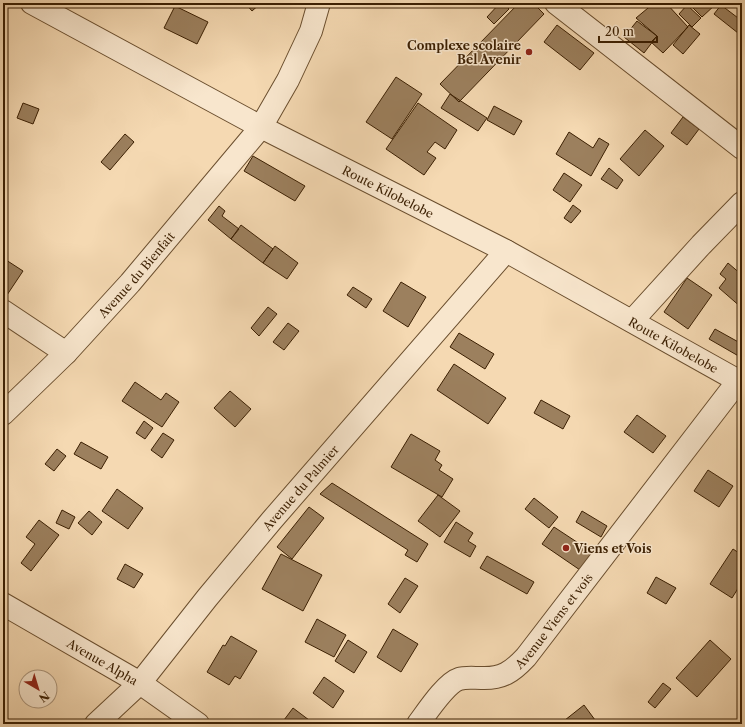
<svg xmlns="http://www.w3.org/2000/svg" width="745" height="727" font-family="'Libre Caslon Text',serif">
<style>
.building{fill:#9c805e;stroke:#3b1f02}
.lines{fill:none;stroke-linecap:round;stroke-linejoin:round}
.minor-casing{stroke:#6a4e2e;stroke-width:24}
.minor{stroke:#f8e6cd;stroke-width:22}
.poi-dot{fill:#8f2418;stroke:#f8e6cd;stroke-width:1.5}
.labels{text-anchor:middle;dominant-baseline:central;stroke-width:3;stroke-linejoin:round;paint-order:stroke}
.poi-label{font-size:12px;font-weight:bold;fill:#3b1f02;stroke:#f8e6cd;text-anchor:end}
.street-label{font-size:12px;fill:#3b1f02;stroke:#f8e6cd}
</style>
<rect width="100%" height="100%" fill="#f5d9b2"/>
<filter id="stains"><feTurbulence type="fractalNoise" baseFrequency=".005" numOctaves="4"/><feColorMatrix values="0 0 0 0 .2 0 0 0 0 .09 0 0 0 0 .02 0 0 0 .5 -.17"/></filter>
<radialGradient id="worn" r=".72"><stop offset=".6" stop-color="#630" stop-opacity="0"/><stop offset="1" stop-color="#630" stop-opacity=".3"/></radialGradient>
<path class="building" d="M245 3H261L252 11Z
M500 3H503L509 9 494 24 487 17Z
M519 3H533L544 14 459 102 440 84Z
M654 3H666L688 27 663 53 651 42 657 36 636 18Z
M688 3H715L716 4 702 17Z
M687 5 701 18 692 27 679 14Z
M721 5 742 21V27L738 33 714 14Z
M175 6 208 22 197 44 164 28Z
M637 21 657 36 644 53 624 37Z
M557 25 594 53 580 70 544 42Z
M689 25 700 34 683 54 673 45Z
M396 77 422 94 392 139 366 122Z
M450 94 487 118 478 131 441 108Z
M23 103 39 109 33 124 17 118Z
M418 103 457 130 445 149 435 142 427 152 436 158 424 175 386 149Z
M494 106 522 121 514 135 487 120Z
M683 117 699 129 687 145 671 133Z
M645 130 664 146 639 176 620 159Z
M569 132 593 148 599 138 609 144 591 176 556 154Z
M125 134 134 142 110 170 101 162Z
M253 156 305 186 295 201 244 171Z
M609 168 623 180 617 189 601 179Z
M564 173 582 185 570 202 553 190Z
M573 205 581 211 571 223 564 218Z
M219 206 225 211 222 216 239 229 231 239 208 220Z
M241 225 273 249 263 263 231 239Z
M275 246 298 263 287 279 263 263Z
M3 258 23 271 5 298 3 297Z
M728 263 742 275V308L719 288 726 279 720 274Z
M687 278 712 295 688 329 664 312Z
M401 282 426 297 408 327 383 311Z
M353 287 372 299 366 308 347 295Z
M268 307 277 314 259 336 251 328Z
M288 323 299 331 284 350 273 342Z
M715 329 742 344V358L709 339Z
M459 333 494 354 485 369 450 347Z
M454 364 506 398 488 424 437 390Z
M135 382 161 400 166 393 179 402 162 427 122 401Z
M230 391 251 409 235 427 214 408Z
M541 400 570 416 563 429 534 413Z
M637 415 666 436 653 453 624 432Z
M144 421 153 428 145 439 136 433Z
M163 433 174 440 162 458 151 450Z
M411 434 440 451 435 460 442 465 439 470 453 479 442 497 391 467Z
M81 442 108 457 101 469 74 454Z
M57 449 66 456 54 471 45 464Z
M708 470 733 486 719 507 694 491Z
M332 483 428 544 417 562 405 555 408 550 320 494Z
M117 489 143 508 128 529 102 511Z
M438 495 460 511 440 537 418 521Z
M534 498 558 517 549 528 525 509Z
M309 507 324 518 292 559 277 547Z
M62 510 75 517 69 529 56 523Z
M89 511 102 522 92 535 78 523Z
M582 511 607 526 601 537 576 522Z
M39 520 59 535 31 571 21 563 35 544 26 537Z
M456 522 473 533 468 541 476 546 470 557 444 542Z
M554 527 592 552 580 570 542 544Z
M733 549 742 555V582L732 598 710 584Z
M281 554 322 575 303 611 262 589Z
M487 556 534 582 527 594 480 568Z
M125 564 143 574 134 588 117 579Z
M656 577 676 588 666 604 647 593Z
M405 578 418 586 400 613 388 604Z
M317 619 346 635 334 657 305 642Z
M393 629 418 644 401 672 377 657Z
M231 636 257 651 240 679 235 676 229 685 207 672 223 645 225 646Z
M348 640 367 652 354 673 335 661Z
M710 640 731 659 697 697 676 678Z
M324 677 344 691 333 708 313 693Z
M663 683 671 689 655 708 648 702Z
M584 705 598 724H560Z
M293 708 309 720 306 724H281Z"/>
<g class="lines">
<defs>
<g id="minor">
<path id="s1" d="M32 3 261 127 506 251 742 383"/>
<path d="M556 3 742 148"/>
<path d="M3 311 66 353"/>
<path d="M632 321 701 245 742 203"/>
<path id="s2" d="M3 414 66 353 130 283 261 127 288 80 311 31 319 3"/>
<path id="s3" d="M3 604 140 683 198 724"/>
<path id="s4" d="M96 724 140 683 207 598 272 520 506 251"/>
<path id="s5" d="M418 724C427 712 446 683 459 679 465 677 474 678 481 678 502 679 512 672 526 657L738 381"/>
</g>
</defs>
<use href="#minor" class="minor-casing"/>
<use href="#minor" class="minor"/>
</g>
<g class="poi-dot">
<circle cx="529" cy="52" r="4"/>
<circle cx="566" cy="548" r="4"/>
</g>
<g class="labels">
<g class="poi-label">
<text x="521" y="45">Complexe scolaire<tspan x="521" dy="14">Bel Avenir</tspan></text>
<text x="574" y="548" text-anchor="start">Viens et Vois</text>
</g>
<g class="street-label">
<text stroke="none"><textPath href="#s1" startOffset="403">Route Kilobelobe</textPath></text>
<text stroke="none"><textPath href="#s2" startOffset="193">Avenue du Bienfait</textPath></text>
<text stroke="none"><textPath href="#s1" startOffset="727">Route Kilobelobe</textPath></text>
<text stroke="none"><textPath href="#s4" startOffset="313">Avenue du Palmier</textPath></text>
<text stroke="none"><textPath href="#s5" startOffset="181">Avenue Viens et vois</textPath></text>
<text stroke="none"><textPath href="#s3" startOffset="115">Avenue Alpha</textPath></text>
</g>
</g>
<rect width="745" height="727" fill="none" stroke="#f5d9b2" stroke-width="16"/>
<rect x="4" y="4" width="737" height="719" fill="none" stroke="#3b1f02" stroke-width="2"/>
<rect x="8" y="8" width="729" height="711" fill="none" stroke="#3b1f02"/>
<g transform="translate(38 689) rotate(142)"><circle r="19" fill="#f8e6cd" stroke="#ac967c"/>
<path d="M0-3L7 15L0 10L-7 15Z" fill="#8f2418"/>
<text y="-6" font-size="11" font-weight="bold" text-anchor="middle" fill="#3b1f02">N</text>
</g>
<path d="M599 36v6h58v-6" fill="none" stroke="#3b1f02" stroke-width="2"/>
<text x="605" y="36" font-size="12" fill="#3b1f02" stroke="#f8e6cd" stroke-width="3" paint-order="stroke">20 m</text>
<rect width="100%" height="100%" filter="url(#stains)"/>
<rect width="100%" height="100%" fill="url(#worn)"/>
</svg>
